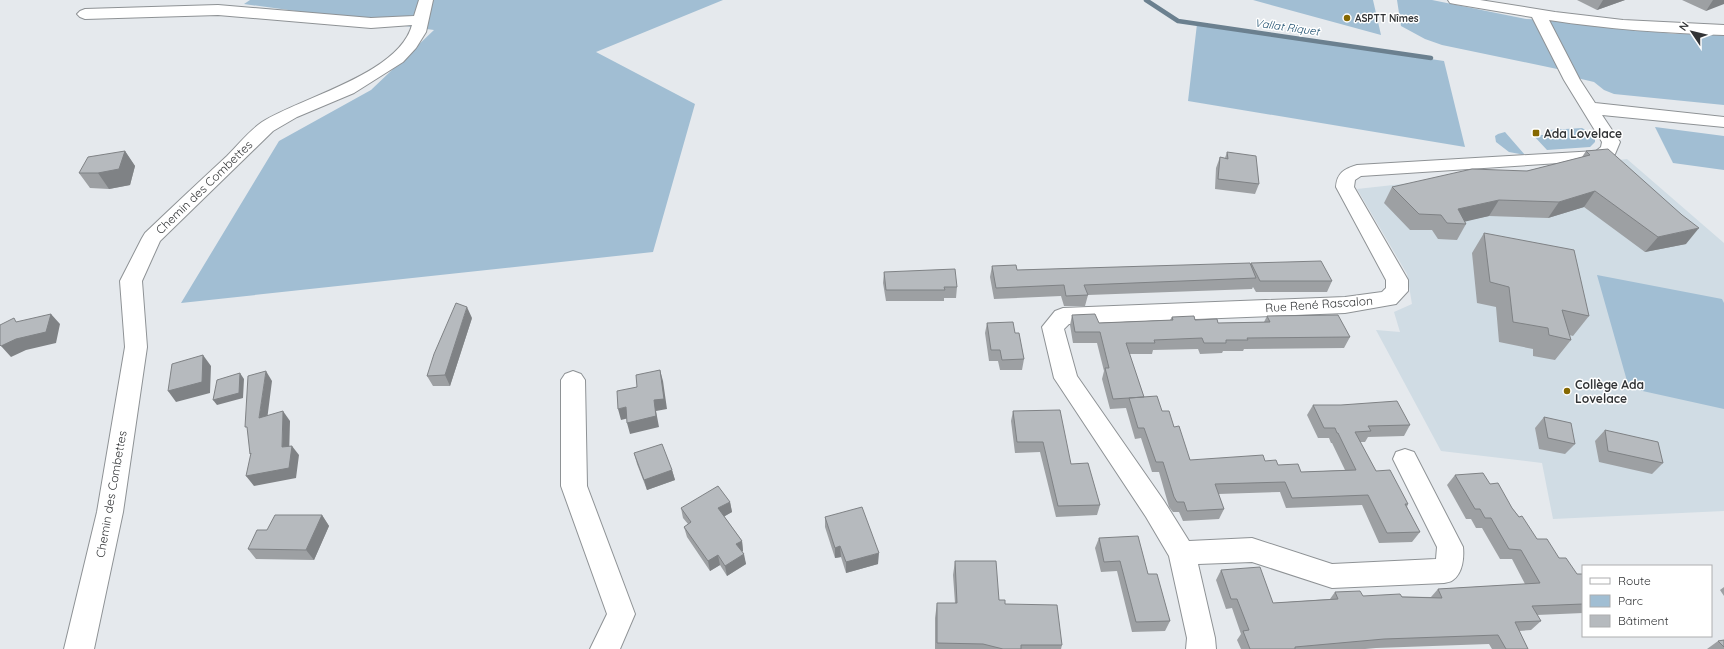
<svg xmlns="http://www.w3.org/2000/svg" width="1724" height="649" font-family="Quicksand,sans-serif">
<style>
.built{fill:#d0dce4}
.green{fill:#a1bed3}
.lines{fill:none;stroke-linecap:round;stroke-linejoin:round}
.stream{stroke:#6b808f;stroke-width:4.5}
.minor-casing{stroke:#8e9295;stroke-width:2}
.minor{fill:#fff;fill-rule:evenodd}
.wall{fill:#9da0a3}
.shaded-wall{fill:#7f8285}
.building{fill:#b6babe;stroke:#7f8285}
.poi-dot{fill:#856801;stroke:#fff;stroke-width:1.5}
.labels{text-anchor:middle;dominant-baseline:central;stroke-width:3;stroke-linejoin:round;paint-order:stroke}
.far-poi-label{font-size:10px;font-weight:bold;fill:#323436;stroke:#fff;text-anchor:start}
.far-water-label{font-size:11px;font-style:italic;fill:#205170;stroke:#fff}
.poi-label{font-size:12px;font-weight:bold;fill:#323436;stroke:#fff;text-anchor:start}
.street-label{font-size:12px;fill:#323436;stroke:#fff}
</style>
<rect width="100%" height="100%" fill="#e5e9ed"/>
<path class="built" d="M1627 159 1724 243V511L1553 519 1542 463 1441 451 1376 330 1400 332 1394 312 1412 304 1407 274 1357 189Z"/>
<path class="green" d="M250 0H723L596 52 695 104 653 252 181 303 279 141 371 90 434 30 244 4Z
M1253 0H1373L1381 35Z
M1397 0H1432L1526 19 1554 20 1675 34H1724V105L1614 94 1604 90 1594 82 1577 78 1562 70 1442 45 1425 39 1401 26Z
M1197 24 1444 61 1465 147 1188 101Z
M1655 127 1724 136V170L1673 163Z
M1582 128 1591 133 1595 137V142L1590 147 1547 150 1533 135H1552L1549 130Z
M1505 132 1525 155 1509 152 1496 142 1495 136 1498 134Z
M1597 275 1722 299 1724 303V409L1629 388Z"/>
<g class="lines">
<path class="stream" d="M1146 0 1178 21 1431 58"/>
<defs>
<path id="minor" d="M419 0H433L426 32 416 48 403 62 354 93 297 117 273 131 160 241 142 281 147 347 123 512 94 649H64L97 512 125 347 120 281 142 238 145 233C172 207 199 182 227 156 238 145 249 131 262 122 302 97 399 74 412 25L371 28 218 15 85 19 80 17 77 14 80 11 85 9 218 5 371 18 414 16Z
M1448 0H1480L1555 12 1623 20 1724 25V35C1665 33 1607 29 1549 20L1580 80 1595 103 1724 117V127L1602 115 1620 142 1615 154 1606 160 1361 176 1355 180 1354 187 1408 280V291L1396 304 1345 313 1069 324 1064 329 1077 376 1164 501 1189 541 1252 538 1332 564 1436 559 1437 547 1393 459 1396 452 1405 449 1414 452 1463 547C1464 557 1463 573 1453 580 1451 582 1447 582 1444 583L1332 588 1252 562 1198 564 1215 638 1216 649H1186L1187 638 1169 556 1146 517 1058 384 1054 378 1042 327 1055 311 1063 308 1345 297 1382 292 1386 288V280L1336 187C1337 173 1344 169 1357 165L1596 151 1601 147 1602 142 1564 80 1532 17 1455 4 1450 3Z
M573 371 581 374 585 380 587 486 635 614 620 649H590L607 614 561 486V380L565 374Z"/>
</defs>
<use href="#minor" class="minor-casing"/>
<use href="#minor" class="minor"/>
</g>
<path class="wall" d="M1577 0H1625L1597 10Z
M1682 0H1724L1706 11Z
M125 151 135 166 130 185 109 189 90 188 79 173Z
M1586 151 1686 244 1645 252 1584 207 1548 218 1489 216 1464 221 1466 224 1457 240 1438 239 1432 230H1410L1384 203 1392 187 1527 171 1582 157Z
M1227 152 1259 184 1255 194 1215 189 1216 168 1220 157 1225 158Z
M1484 233 1589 316 1573 336 1569 335 1571 340 1555 360 1533 356V349L1499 342 1496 307 1477 303 1472 253Z
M1251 263 1332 281 1327 292H1256L1253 287 1252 289 1088 295 1085 306H1064L1061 296 994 299 990 277 992 266 1017 270 1251 264Z
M884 272 957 287 956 298H944V301H886L883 283Z
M1072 315 1099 323 1170 320 1172 317 1218 323 1264 322 1267 316 1350 337 1344 348 1244 349 1243 351H1223L1222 353 1200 354 1198 349 1153 350 1152 354H1129L1144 397 1162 411 1174 427 1190 460 1265 461 1301 472 1345 470 1332 443H1331L1329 438H1318L1307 415 1313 405 1410 425 1404 436 1368 437 1365 442H1360L1376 471 1408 504 1407 507 1420 532 1412 542 1379 543 1362 505 1286 508 1280 492 1218 494 1224 509 1219 519 1183 521 1179 512H1173L1169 507 1159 472H1152L1141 438 1135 439 1126 408 1110 409 1102 379 1104 371 1097 343H1073L1070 325Z
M472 318 450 386H433L427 376Z
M987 323 1015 333 1024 359 1022 370H1000L998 361H989L985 333Z
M1013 411 1071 464 1100 505 1097 515 1056 517 1040 452 1015 453 1011 421Z
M1544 417 1575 444 1565 454 1539 449 1535 428Z
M1605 430 1663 463 1652 474 1599 462 1595 441Z
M634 453 672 470 675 480 647 490 637 464Z
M1455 475 1490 484 1512 508 1537 539 1559 558 1577 574H1583V613L1537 615 1541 621 1531 630 1519 631 1528 649H1492L1489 644 1376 648 1365 649H1241L1237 640 1241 634 1232 608 1226 609 1216 580 1221 570 1273 603 1330 599 1335 592 1363 596 1431 597 1438 589 1525 584 1512 559H1500L1482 528H1476L1471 519H1466L1447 485Z
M730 502 732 512 724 516 742 541 743 551H742L746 564 727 576 720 565 710 571 687 537 684 527 688 524 683 518 681 508Z
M322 515 329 526 314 560 256 559 248 549 267 530Z
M825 517 878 564 846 573 841 557 835 558 825 527Z
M1099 538 1148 574 1170 621 1165 631 1132 632 1117 571 1101 572 1095 548Z
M955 561 999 600 1062 645 1061 649H935V618L937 603H955L953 575Z
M1724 587V596L1720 590Z
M1724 640V649H1707L1718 641Z"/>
<path class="shaded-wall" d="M1603 0H1625L1597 10Z
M1713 0H1724V4L1706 11Z
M125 151 135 166 130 185 109 189 98 173Z
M1595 191 1584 207 1548 218 1559 202Z
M1499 200 1489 216 1455 224 1458 209Z
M1699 228 1686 244 1645 252 1658 237Z
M467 307 472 318 450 386 445 375Z
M51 314 60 324 56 343 26 350 11 357 1 346Z
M203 355 211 366 210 393 176 402 168 391Z
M660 370 663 381 667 409 656 411 659 427 630 434 627 423 654 400Z
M266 371 272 381 266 428 259 418Z
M240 373 244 379 243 398 217 405 213 400Z
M626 407 629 418 621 420 618 409Z
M283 411 290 421 289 457 282 447Z
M292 446 299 455 296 478 254 486 246 476Z
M672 470 675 480 647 490 644 480Z
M730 502 732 512 720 519 718 508Z
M322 515 329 526 314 560 306 550Z
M742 541 743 551 738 554 736 544Z
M840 546 841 557 835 558V548Z
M879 553 878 564 846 573V562Z
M744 554 746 564 727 576 725 566Z
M718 555 720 565 710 571 708 561Z"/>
<path class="building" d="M1608 149 1682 215 1699 228 1658 237 1595 191 1559 202 1499 200 1458 209 1466 224 1447 223 1441 215 1419 214 1392 187 1472 169 1527 171 1590 155 1586 151Z
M125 151 119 169 98 173H79L88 157Z
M1227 152 1256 156 1259 184 1218 179 1220 157 1228 159Z
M1484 233 1574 250 1589 316 1562 310 1571 340 1549 335 1548 328 1513 322 1509 287 1490 282Z
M1321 261 1332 281H1260L1251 263Z
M1250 263 1256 278 1084 285 1088 295 1066 296 1064 285 996 288 992 266 1016 265 1017 270Z
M955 269 957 287H944L945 290H886L884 272Z
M456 303 467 307 445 375 427 376 434 354Z
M51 314 46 332 16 339 1 346 0 345V325L14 318 16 322Z
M1095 314 1099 323 1173 320 1172 317 1194 316 1195 320 1217 319 1218 323 1270 322 1267 316 1338 315 1350 337 1247 338 1248 340H1226V343H1204L1202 338 1154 340 1155 343H1126L1144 397 1113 399 1105 368H1109L1100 332H1075L1072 315Z
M1013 322 1015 333H1019L1024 359 1002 360 1000 350H991L987 323Z
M203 355 202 382 168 391 172 364Z
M660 370 664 399 654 400 656 416 627 423 626 407 618 409 617 391 637 387 636 375Z
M266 371 259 418 283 411 282 447 292 446 289 468 246 476 251 453 250 454 247 427H245L248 376Z
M240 373 239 393 213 400 217 380Z
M1157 396 1162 411H1169L1174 427 1179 426 1190 460 1263 455 1265 461 1276 460 1278 465 1298 464 1301 472 1356 470 1338 433H1337L1335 428H1324L1313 405H1341L1397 401 1410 425 1368 426 1371 431 1355 432 1376 471 1390 470 1408 504H1405L1420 532 1387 533 1368 495 1292 498 1285 482 1215 484 1224 509 1187 511 1184 502H1177L1174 497 1163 462H1156L1144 428H1138L1129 398Z
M1060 410 1071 464 1088 463 1100 505 1058 506 1043 442H1017L1013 411Z
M1544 417 1571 423 1575 444 1548 438Z
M1605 430 1658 442 1663 463 1608 451Z
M662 444 672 470 644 480 634 453Z
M1483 473 1490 484 1498 483 1512 508 1519 517 1522 516 1537 539H1547L1559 558H1566L1577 574H1583V604L1532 606 1541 621 1515 622 1528 649H1506L1498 635 1384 639 1295 647V649H1250L1243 631 1249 630 1237 599H1231L1221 570 1260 567 1273 603 1338 599 1335 592 1360 591 1363 596 1400 594 1402 597 1442 598 1438 589 1540 583 1521 550 1509 549 1491 518H1485L1480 509H1475L1455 475Z
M718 486 730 502 718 508 742 541 736 544 744 554 725 566 718 555 708 561 684 527 691 522 681 508Z
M862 507 879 553 846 562 840 546 835 548 825 517Z
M275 515H322L306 550 248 549 257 530H267Z
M1138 536 1148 574H1157L1170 621 1136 622 1120 561 1104 562 1099 538Z
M955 561H996L999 600H1005V604L1057 605 1062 645H1021V649H1003L983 644 937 643V603H957Z
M1724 640V647L1718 641Z"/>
<g class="poi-dot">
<circle cx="1347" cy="18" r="4"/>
<rect x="1532" y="129" width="8" height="8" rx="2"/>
<circle cx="1567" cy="391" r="4"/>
</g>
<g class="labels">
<g class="far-poi-label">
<text x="1355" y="18">ASPTT Nîmes</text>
</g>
<g class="far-water-label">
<text transform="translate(1287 27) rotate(8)">Vallat Riquet</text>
</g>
<g class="poi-label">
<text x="1544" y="133">Ada Lovelace</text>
<text x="1575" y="384">Collège Ada<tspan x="1575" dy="14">Lovelace</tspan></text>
</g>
<g class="street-label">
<text transform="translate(204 187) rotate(-44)">Chemin des Combettes</text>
<text transform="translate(1319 304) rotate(-4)">Rue René Rascalon</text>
<text transform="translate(111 494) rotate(-80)">Chemin des Combettes</text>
</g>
</g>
<rect x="1582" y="565" width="130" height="72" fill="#ffffff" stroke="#adaeaf"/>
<rect x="1590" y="578" width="20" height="6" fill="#ffffff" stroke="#adaeaf"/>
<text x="1618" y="585" font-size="12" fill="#323436">Route</text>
<rect x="1590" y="595" width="20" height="12" fill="#a1bed3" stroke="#adaeaf"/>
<text x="1618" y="605" font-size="12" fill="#323436">Parc</text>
<rect x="1590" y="615" width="20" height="12" fill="#b6babe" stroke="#adaeaf"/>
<text x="1618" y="625" font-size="12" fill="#323436">Bâtiment</text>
<g transform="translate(1692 32) rotate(305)" stroke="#ffffff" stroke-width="3" paint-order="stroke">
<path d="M0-3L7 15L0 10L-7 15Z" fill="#323436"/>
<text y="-6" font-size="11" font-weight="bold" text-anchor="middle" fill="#323436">N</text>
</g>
</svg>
